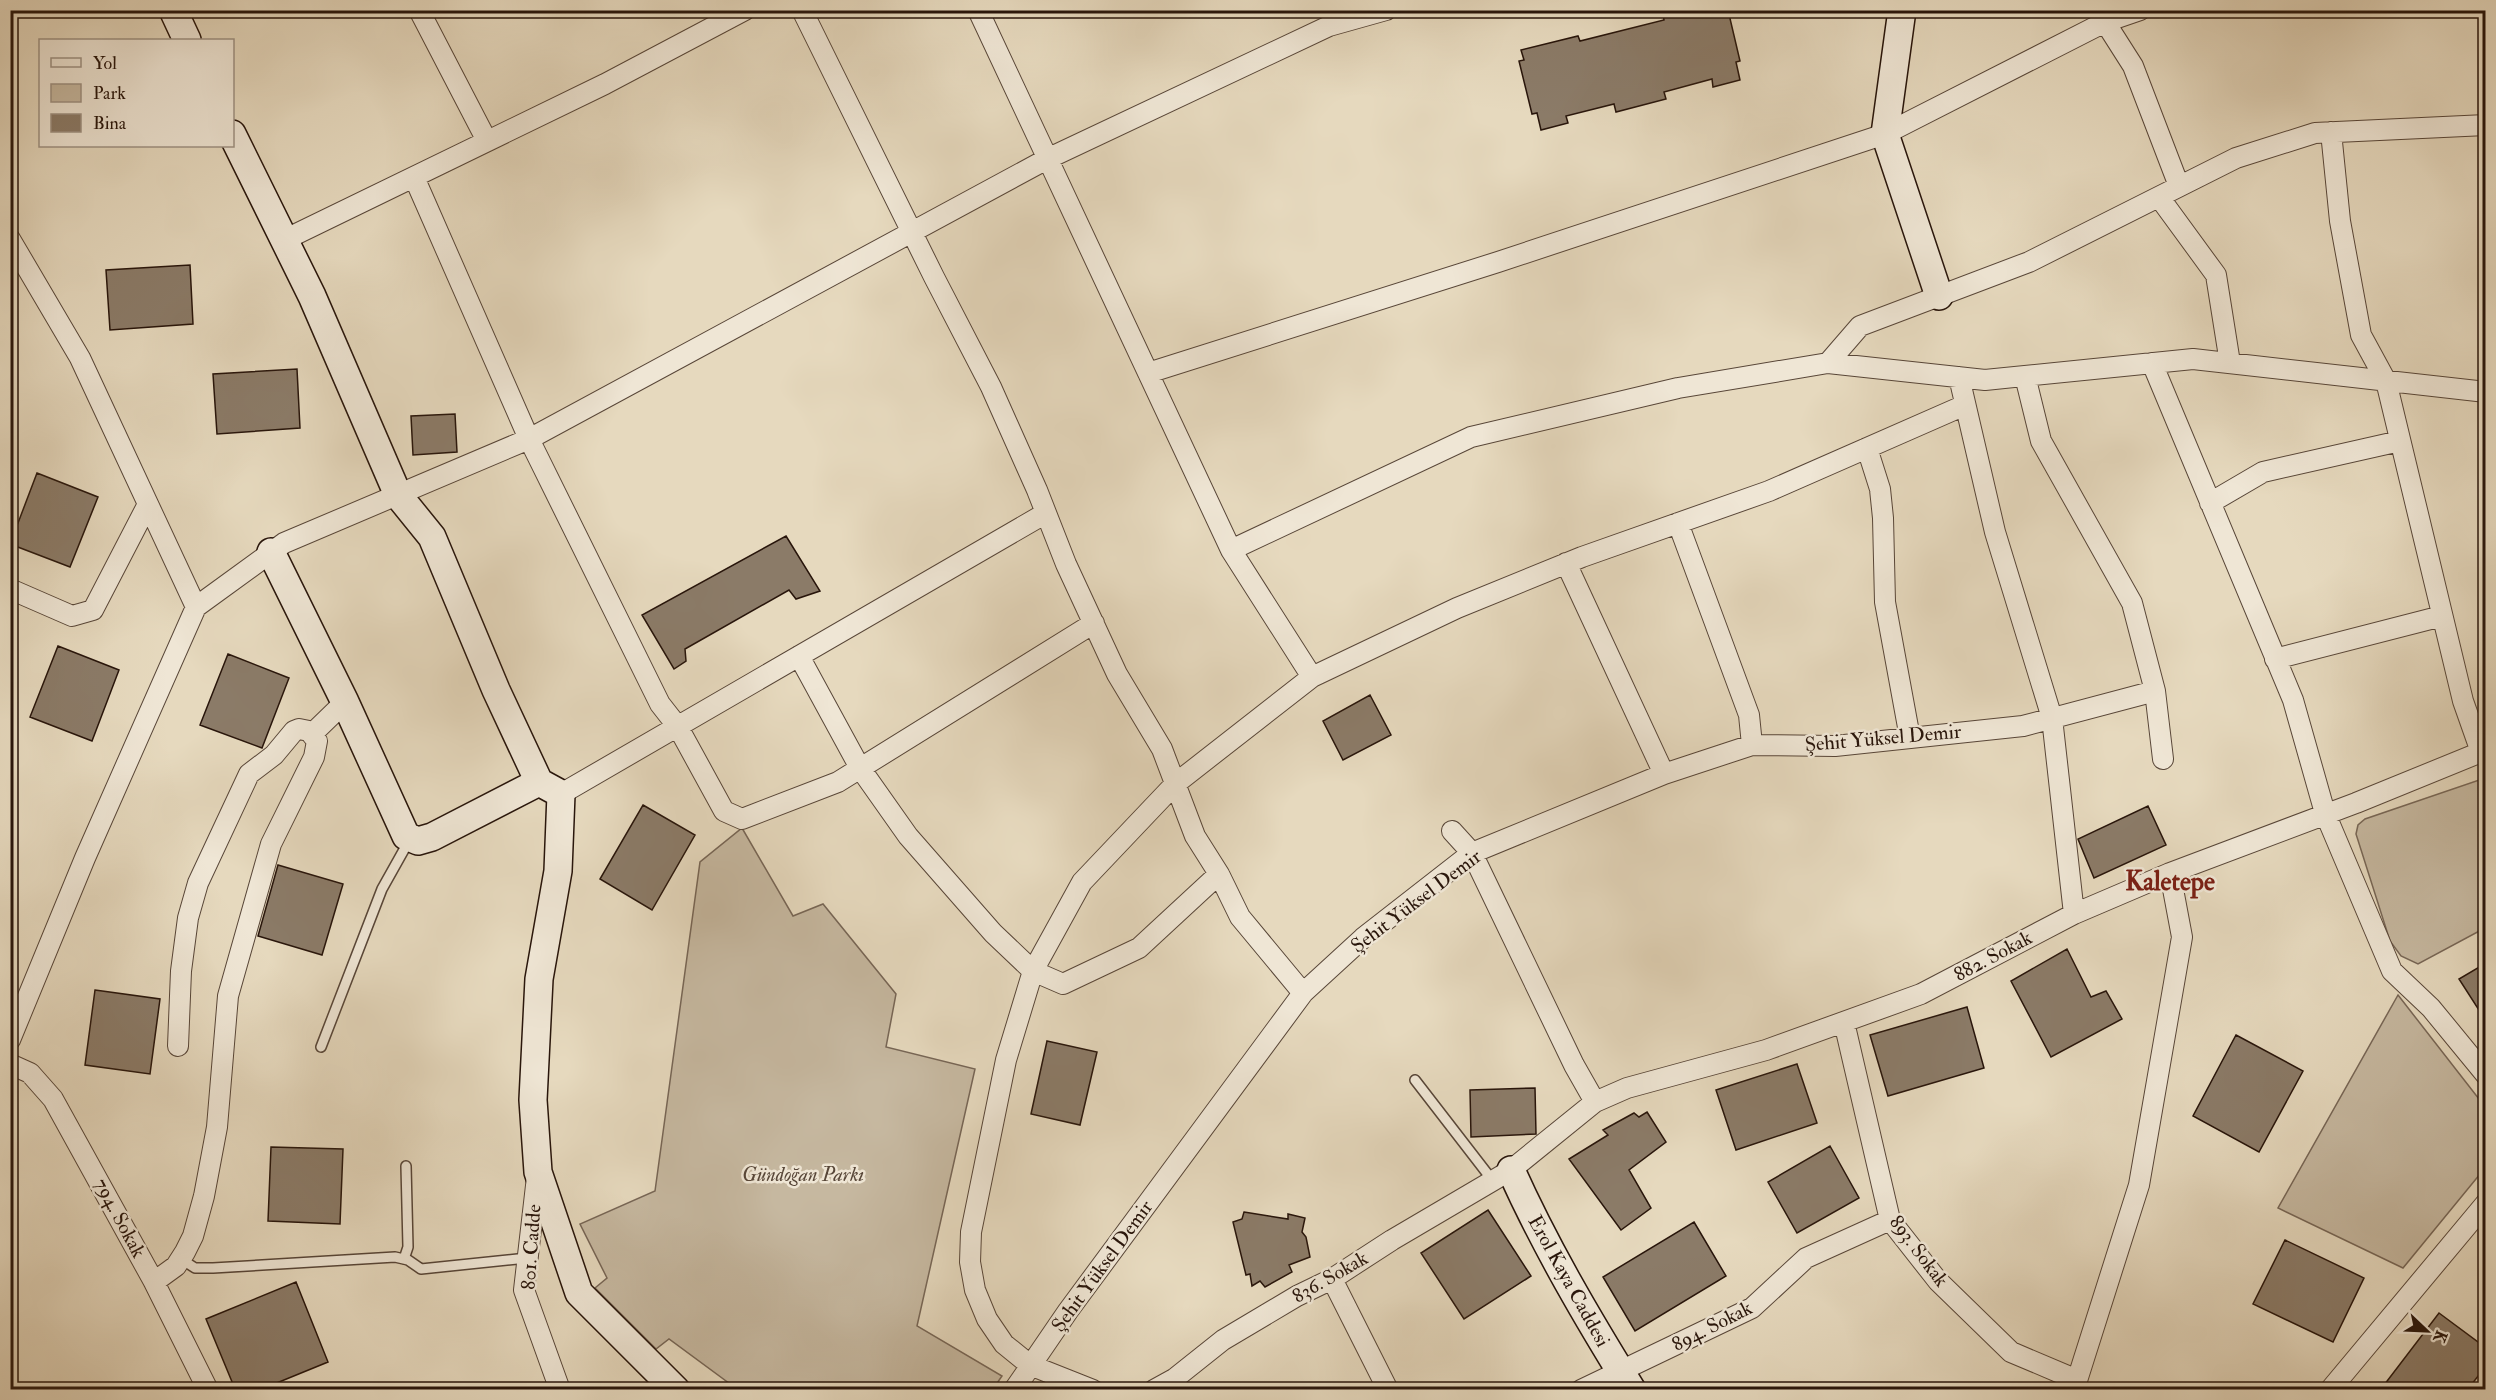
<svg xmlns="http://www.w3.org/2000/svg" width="2496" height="1400" font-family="'IM FELL Double Pica',serif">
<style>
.green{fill:#c6b8a0;stroke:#776656;stroke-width:1.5}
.building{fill:#8b7b68;stroke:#28150b;stroke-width:1.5}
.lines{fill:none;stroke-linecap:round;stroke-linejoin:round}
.lane-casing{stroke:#584638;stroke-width:12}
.street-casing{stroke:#584638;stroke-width:22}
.secondary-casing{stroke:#28150b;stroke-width:30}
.lane{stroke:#efe6d5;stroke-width:9}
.street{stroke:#efe6d5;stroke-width:20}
.secondary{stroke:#efe6d5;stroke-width:27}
.labels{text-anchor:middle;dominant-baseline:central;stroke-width:5;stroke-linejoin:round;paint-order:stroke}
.street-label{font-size:20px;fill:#28150b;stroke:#efe6d5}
.park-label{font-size:20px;font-style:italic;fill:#574638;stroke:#efe6d5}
.district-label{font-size:26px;font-weight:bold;fill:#7a1f14;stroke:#efe6d5}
</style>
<rect width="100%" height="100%" fill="#e6d9be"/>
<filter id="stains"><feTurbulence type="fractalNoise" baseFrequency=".00333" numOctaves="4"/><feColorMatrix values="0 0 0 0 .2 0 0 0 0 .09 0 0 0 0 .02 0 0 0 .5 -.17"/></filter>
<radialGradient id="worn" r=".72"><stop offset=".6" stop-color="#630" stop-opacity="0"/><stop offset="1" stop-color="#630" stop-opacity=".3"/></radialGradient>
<path class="green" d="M2485 778V928L2418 964 2401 956 2390 941 2356 834 2358 825 2365 819Z
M742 828 793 916 823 904 896 994 886 1047 975 1069 917 1326 1002 1376 993 1389H737L669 1339 656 1349 595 1288 607 1278 580 1224 655 1191 700 862Z
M2398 995 2486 1108 2485 1168 2403 1268 2278 1208Z"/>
<path class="building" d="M1677 10H1728L1740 61 1736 62 1740 80 1713 87 1712 79 1664 92 1666 99 1616 112 1614 104 1566 116 1568 123 1541 130 1537 113 1532 114 1519 61 1524 60 1521 50 1578 36 1580 41 1664 20 1663 14Z
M190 265 193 324 110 330 106 270Z
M297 369 300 428 217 434 213 374Z
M455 414 457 452 413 455 411 416Z
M37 473 98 497 70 567 10 544Z
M786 536 820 591 796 599 789 590 685 649 686 661 674 669 642 615Z
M58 646 119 670 92 741 30 717Z
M228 654 289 678 262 748 200 725Z
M1370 695 1391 735 1343 760 1323 721Z
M643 805 695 835 652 910 600 879Z
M2148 806 2166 845 2094 878 2078 839Z
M278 865 343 884 322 955 258 936Z
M2067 949 2091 997 2106 991 2122 1019 2051 1057 2011 981Z
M2486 963V1021L2459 979Z
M95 990 160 999 150 1074 85 1065Z
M1967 1007 1984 1068 1888 1096 1870 1035Z
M2236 1035 2303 1071 2259 1152 2193 1116Z
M1047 1041 1097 1052 1080 1125 1031 1114Z
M1797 1064 1817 1123 1736 1150 1716 1090Z
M1535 1088 1536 1134 1471 1137 1470 1090Z
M1647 1112 1666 1142 1629 1170 1651 1208 1621 1230 1569 1159 1608 1135 1603 1130 1634 1113 1639 1117Z
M1830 1146 1859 1198 1797 1233 1768 1182Z
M271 1147 343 1149 340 1224 268 1221Z
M1488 1210 1531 1276 1464 1319 1421 1253Z
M1244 1212 1288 1219V1214L1305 1218 1302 1232 1306 1237 1310 1257 1289 1265 1292 1272 1265 1287 1260 1281 1252 1286 1250 1274 1246 1275 1233 1222 1242 1219Z
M1694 1222 1726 1276 1635 1331 1603 1277Z
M2285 1240 2364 1278 2333 1342 2253 1304Z
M296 1282 328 1362 262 1389H235L206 1319Z
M2439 1313 2486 1348V1366L2468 1389H2381Z"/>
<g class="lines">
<defs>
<path id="lane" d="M321 1047 382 889 410 839
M1415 1080 1493 1181
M181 1259 195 1268H213L395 1257 408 1260 421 1269 527 1258
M404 1259 408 1247 406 1166"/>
<path id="street" d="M419 10 487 141
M802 10 934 277 991 387 1037 490 1066 564 1117 674 1162 749 1195 836 1219 874 1240 917 1303 993
M978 10 1231 550 1312 677
M2105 22 2133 66 2179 186
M2331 132 2340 221 2361 335 2386 381 2463 701 2481 752
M414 177 529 439 660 704 678 727 724 811 742 819 838 782 1094 623
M2159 197 2216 275 2230 363
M10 239 80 358 196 607
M284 240 605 84 745 10
M1828 363 1860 326 2029 262 2236 158 2315 133 2486 125
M2152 363 2293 700 2325 813 2392 971 2431 1008 2486 1075
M1148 373 1498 262 1885 134 2105 22 2140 10
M2025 376 2041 441 2132 603 2155 691 2163 759
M1959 377 1995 532 2052 718 2074 914
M1867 448 1880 489 1883 518 1885 602 1910 738
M2210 503 2263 472 2400 441
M1678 523 1749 715 1752 745
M1231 550 1471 437 1678 388 1828 363 1985 380 2193 359 2486 392
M1566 563 1664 774
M10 589 72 616 93 610 148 504
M799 656 860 768 908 836 993 933 1033 971 1063 984 1139 948 1219 874
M2275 659 2442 616
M313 733 345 702
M561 794 1046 513
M1452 831 1472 853 1574 1065 1595 1102
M1844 1022 1890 1220 1938 1281 2011 1352 2077 1380
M10 1040 85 858 196 607 284 543 529 439 1047 159 1329 26 1386 10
M10 1064 30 1073 53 1099 154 1282 208 1390
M537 1177 524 1290 560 1390
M1332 1279 1388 1390
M154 1282 176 1266 185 1252 193 1236 204 1196 217 1127 228 996 271 844 314 757 317 741 309 731 299 729 294 731 274 755 249 774 198 883 188 918 181 971 178 1046
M1014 1390 1068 1311 1303 993 1363 938 1472 853 1664 774 1752 745 1835 746 2023 726 2155 691
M1093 1390 1030 1365 1004 1344 987 1319 975 1290 970 1262 971 1232 1006 1060 1033 971 1082 882 1175 784 1312 677 1457 608 1582 557 1769 491 1965 405
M1154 1390 1174 1379 1223 1340 1297 1296 1332 1279 1392 1240 1511 1170 1595 1102 1627 1088 1766 1050 1921 994 2074 914 2170 873 2356 803 2486 750
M1581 1390 1752 1308 1806 1258 1890 1220
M2074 1390 2139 1185 2182 937 2170 873
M2330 1390 2486 1203"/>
<path id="secondary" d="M173 10 187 40
M1902 10 1885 134 1939 296
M232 134 312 296 398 495 432 537 496 690 539 782 561 794 558 871 539 979 533 1100 538 1172 579 1293 676 1390
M271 552 345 702 406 836 418 841 432 837 539 782
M1511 1170C1545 1246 1588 1319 1632 1390"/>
</defs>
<use href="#lane" class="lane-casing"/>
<use href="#street" class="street-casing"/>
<use href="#secondary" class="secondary-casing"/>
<use href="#lane" class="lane"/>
<use href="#street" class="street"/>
<use href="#secondary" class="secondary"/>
</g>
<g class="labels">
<g class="street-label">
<text transform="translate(1883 738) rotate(-5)">Şehit Yüksel Demir</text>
<text transform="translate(1416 901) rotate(-37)">Şehit Yüksel Demir</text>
<text transform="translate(1993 956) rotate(-28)">882. Sokak</text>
<text transform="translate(120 1218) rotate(62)">794. Sokak</text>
<text transform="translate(531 1247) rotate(-86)">801. Cadde</text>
<text transform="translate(1919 1251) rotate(53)">893. Sokak</text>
<text transform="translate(1102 1266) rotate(-54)">Şehit Yüksel Demir</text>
<text transform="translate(1330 1277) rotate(-30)">836. Sokak</text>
<text transform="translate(1569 1281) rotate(61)">Erol Kaya Caddesi</text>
<text transform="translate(1712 1326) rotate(-27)">894. Sokak</text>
</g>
<g class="park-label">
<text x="803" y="1174">Gündoğan Parkı</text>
</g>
<g class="district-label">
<text x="2170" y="882">Kaletepe</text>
</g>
</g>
<rect width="2496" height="1400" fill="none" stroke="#e6d9be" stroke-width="36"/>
<rect x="12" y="12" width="2472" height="1376" fill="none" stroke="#28150b" stroke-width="3"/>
<rect x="18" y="18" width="2460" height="1364" fill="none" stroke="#28150b" stroke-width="1.5"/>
<rect x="39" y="39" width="195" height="108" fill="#efe6d5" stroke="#9f9284" stroke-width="1.5"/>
<rect x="51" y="58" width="30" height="9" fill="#efe6d5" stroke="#9f9284" stroke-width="1.5"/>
<text x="93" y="69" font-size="18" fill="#28150b">Yol</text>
<rect x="51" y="84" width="30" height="18" fill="#c6b8a0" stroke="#9f9284" stroke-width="1.5"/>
<text x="93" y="99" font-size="18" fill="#28150b">Park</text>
<rect x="51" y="114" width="30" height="18" fill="#8b7b68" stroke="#9f9284" stroke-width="1.5"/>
<text x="93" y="129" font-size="18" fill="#28150b">Bina</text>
<g transform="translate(2427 1331) rotate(113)" stroke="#efe6d5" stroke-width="4.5" paint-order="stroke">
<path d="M0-4.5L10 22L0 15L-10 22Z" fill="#28150b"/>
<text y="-9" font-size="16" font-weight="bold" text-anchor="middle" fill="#28150b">K</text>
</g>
<rect width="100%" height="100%" filter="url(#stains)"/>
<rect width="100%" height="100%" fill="url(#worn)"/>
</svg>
